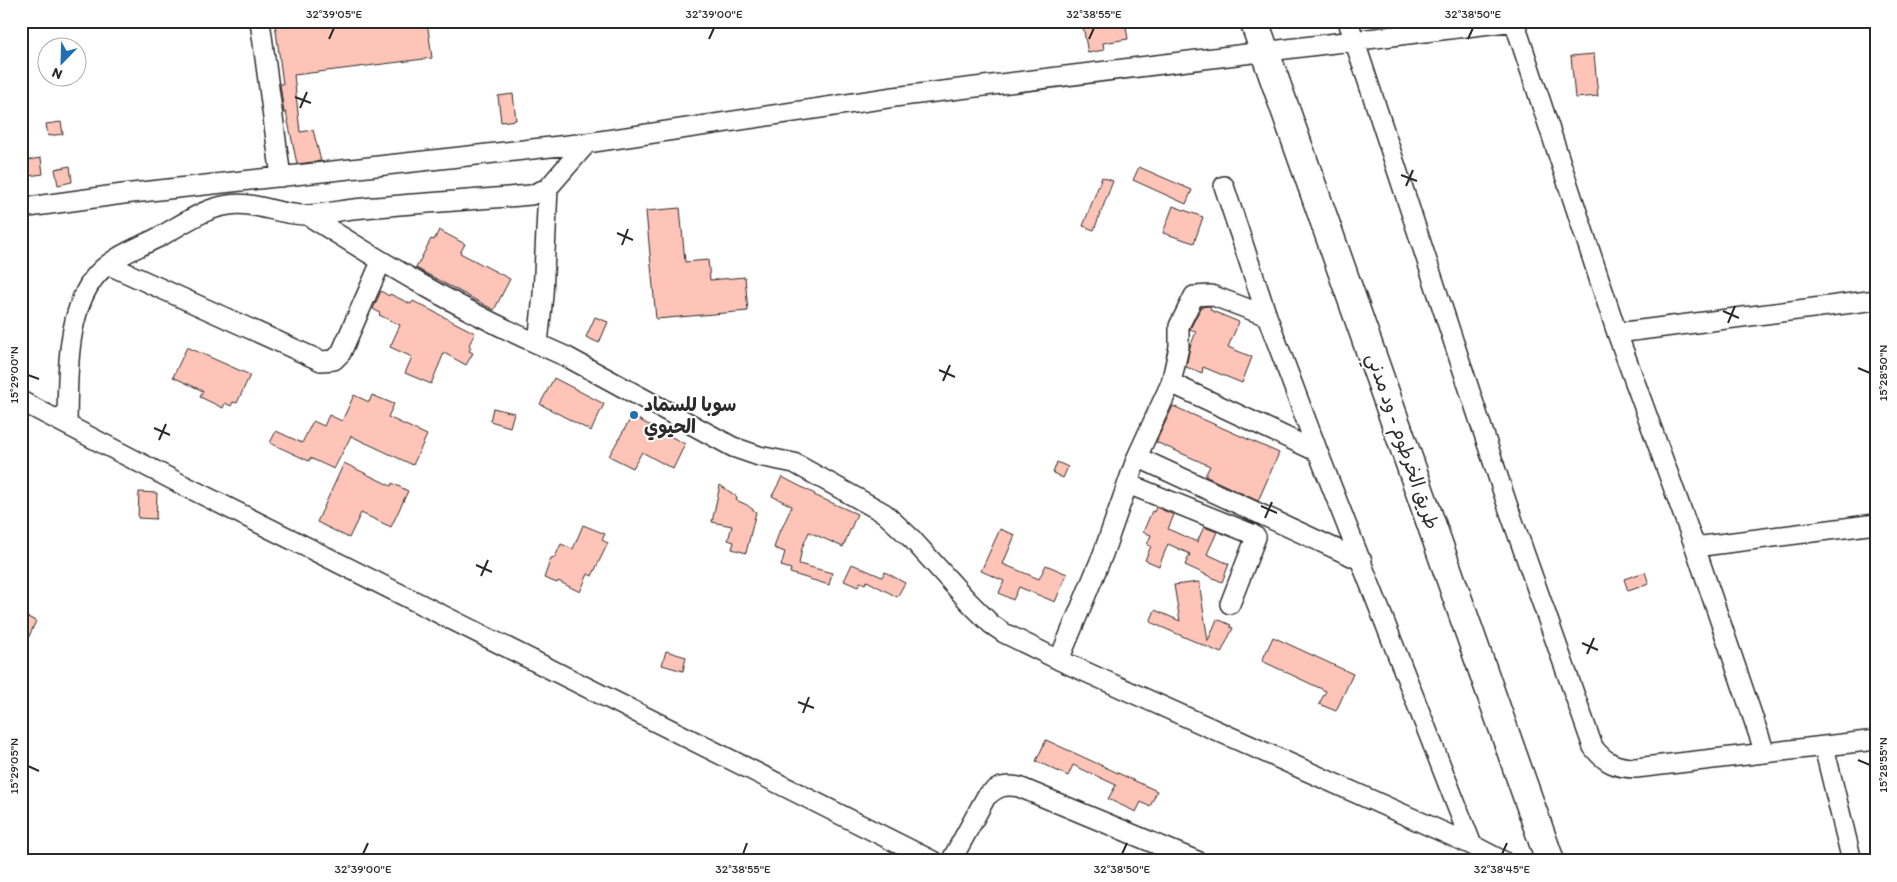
<svg xmlns="http://www.w3.org/2000/svg" width="1897" height="882" font-family="Itim,'Playpen Sans Arabic',sans-serif">
<style>
.building{fill:#fec4b7;stroke:#2b2b2b}
.lines{fill:none;stroke-linecap:round;stroke-linejoin:round}
.minor-casing{stroke:#2b2b2b;stroke-width:22}
.highway-casing{stroke:#2b2b2b;stroke-width:31}
.minor{stroke:#fff;stroke-width:19}
.highway{stroke:#fff;stroke-width:28}
.ticks{fill:none;stroke:#2b2b2b;stroke-width:2}
.poi-dot{fill:#1f6fb2;stroke:#fff;stroke-width:2}
.labels{text-anchor:middle;dominant-baseline:central;stroke-width:4;stroke-linejoin:round;paint-order:stroke}
.poi-label{font-size:19px;font-weight:bold;fill:#2b2b2b;stroke:#fff;text-anchor:start}
.street-label{font-size:19px;fill:#2b2b2b;stroke:#fff}
.neatline{fill:none;stroke:#2b2b2b;stroke-width:2}
.ticks-label{font-size:12px;text-anchor:middle;fill:#2b2b2b}
</style>
<rect width="100%" height="100%" fill="#fff"/>
<filter id="ink" filterUnits="userSpaceOnUse"><feTurbulence type="fractalNoise" baseFrequency=".02" numOctaves="2"/><feDisplacementMap in="SourceGraphic" scale="10" xChannelSelector="R" yChannelSelector="G"/><feConvolveMatrix kernelMatrix="1 2 1 2 8 2 1 2 1" color-interpolation-filters="sRGB"/></filter>
<g filter="url(#ink)">
<path class="building" d="M286 21H427L432 58 294 75 300 132 313 130 321 161 297 164 286 112 284 113 280 84H283L275 23Z
M1082 21H1125L1128 39 1103 43 1104 50 1088 53Z
M1594 54 1598 96 1575 98 1571 56Z
M513 94 516 120 501 122 498 96Z
M61 122 63 134 48 136 46 124Z
M41 158 43 174 21 177V161Z
M70 166 72 182 58 185 55 169Z
M1139 167 1192 190 1186 204 1133 180Z
M1102 177 1113 181 1094 230 1083 226Z
M1173 206 1203 217 1194 243 1163 233Z
M680 208 685 262 708 260 710 280 745 277 748 311 656 319 646 211Z
M439 230 465 244 460 253 510 279 494 310 416 268 431 239 434 240Z
M381 291 389 296 390 294 411 304 413 301 475 333 469 345 471 347 469 351 473 353 466 365 444 353 431 384 405 373 412 357 390 347 400 325 379 315 380 313 373 309Z
M1209 306 1211 307 1210 310 1239 322 1228 347 1252 357 1242 383 1203 367 1202 373 1186 367 1190 347 1196 332 1190 329 1201 307Z
M595 317 608 322 599 343 586 337Z
M187 347 250 375 237 403 233 402 231 406 225 403 223 408 200 397 203 391 173 377Z
M554 378 604 404 591 431 540 404Z
M354 395 369 402 372 395 394 404 388 417 427 435 413 465 351 436 334 469 310 458 309 461 270 443 276 431 302 443 313 421 324 426 329 415 342 421Z
M1173 406 1279 453 1258 501 1205 476 1210 466 1156 442Z
M493 408 514 413 510 427 490 421Z
M632 416 685 444 673 469 642 452 633 468 609 456Z
M1057 462 1068 467 1063 478 1053 473Z
M344 463 391 486 392 483 408 491 391 527 361 513 349 538 317 522Z
M782 477 815 494 814 495 857 514 843 547 809 532 802 548 799 564 832 573 829 585 790 573 791 569 781 566 785 552 774 548 780 529 781 530 792 506 772 496Z
M720 485 737 497 736 500 747 505 756 512 746 553 732 549 734 542 728 540 732 526 712 522Z
M139 492 157 493 156 519 138 518Z
M1156 507 1174 515 1168 529 1197 542 1204 527 1217 532 1207 554 1229 564 1222 582 1185 565 1190 554 1168 544 1159 566 1145 560 1151 546 1147 545 1151 535 1143 532 1152 511 1154 512Z
M583 525 605 534 602 540 608 543 592 576 588 574 580 592 558 581 557 583 544 578 551 558 555 557 561 544 573 549Z
M1000 529 1015 535 1003 564 1039 579 1046 565 1067 574 1055 602 1019 587 1013 600 999 593 1004 581 981 571Z
M852 564 882 577 885 572 905 583 897 597 867 581 865 584 860 582 858 587 844 581Z
M1645 572 1649 584 1628 591 1624 579Z
M1199 582 1208 641 1217 619 1231 625 1230 627 1233 628 1221 653 1150 622 1155 610 1180 621 1174 585Z
M21 614 36 621 21 654Z
M1273 637 1353 674 1336 711 1319 704 1326 691 1262 661Z
M666 651 686 657 683 671 662 665Z
M1046 740 1157 791 1150 807 1141 802 1136 812 1108 799 1116 785 1073 765 1068 776 1036 761Z"/>
<g class="lines">
<defs>
<path id="minor" d="M260 21 281 177
M1348 21 1507 504 1593 747C1605 763 1617 768 1636 768L1876 740
M1514 21 1617 333 1695 547 1765 753
M587 143 548 188 531 195C475 200 420 203 364 208 345 209 327 214 308 215 281 216 256 201 229 205 204 208 183 224 161 236 138 248 110 257 94 278 65 316 68 381 67 425L179 483 933 861
M1224 186 1267 316 1318 452 1472 845
M548 188 543 295 538 344 567 357 733 447 759 456 794 463 884 513 912 539 968 601 991 624 1004 633 1059 660 1472 845 1503 861
M21 208 123 194 587 143 894 97 1515 21
M307 215C382 262 457 308 538 344
M109 265 321 361 334 360 341 353 381 262
M1617 333 1876 300
M1171 383 1318 452
M21 401 67 425
M1137 457 1362 561
M1128 484 1252 534 1256 537 1230 604
M1695 547 1876 524
M1059 660 1103 554 1137 457 1171 383 1179 347V326L1194 296 1211 295 1267 316
M1824 747 1852 861
M951 861 986 797C997 787 1004 784 1019 787L1197 861"/>
<path id="highway" d="M1254 21 1550 861"/>
</defs>
<use href="#minor" class="minor-casing"/>
<use href="#highway" class="highway-casing"/>
<use href="#minor" class="minor"/>
<use href="#highway" class="highway"/>
</g>
</g>
<path class="ticks" d="M329 39 334 28M709 39 714 28M1089 39 1094 28M1468 39 1473 28M295 97 311 103M300 108 307 92M1401 175 1417 181M1406 186 1413 170M617 233 633 240M622 245 628 229M1723 311 1739 318M1728 323 1735 306M1858 368 1870 373M939 370 955 377M28 375 39 379M943 381 950 365M154 428 170 435M159 440 166 424M1261 506 1277 513M1265 518 1272 502M476 565 492 572M481 576 488 560M1582 643 1598 650M1587 654 1594 638M798 702 814 708M803 713 809 697M1858 760 1870 765M28 766 39 771M363 854 368 843M743 854 747 843M1122 854 1127 843M1502 854 1507 843"/>
<circle class="poi-dot" cx="634" cy="415" r="5"/>
<g class="labels">
<g class="poi-label">
<text x="644" y="404">سوبا للسماد<tspan x="644" dy="22">الحيوي</tspan></text>
</g>
<g class="street-label">
<text transform="translate(1403 441) rotate(71)">طريق الخرطوم - ود مدني</text>
</g>
</g>
<rect width="1897" height="882" fill="none" stroke="#fff" stroke-width="55"/>
<g transform="translate(62 62) rotate(203)"><circle r="24" fill="#ffffff" stroke="#aaaaaa"/>
<path d="M0-4L9 19L0 12L-9 19Z" fill="#1f6fb2"/>
<text y="-8" font-size="14" font-weight="bold" text-anchor="middle" fill="#2b2b2b">N</text>
</g>
<rect x="28" y="28" width="1842" height="826" class="neatline"/>
<g class="ticks-label">
<text x="334" y="18">32°39'05"E</text>
<text x="714" y="18">32°39'00"E</text>
<text x="1094" y="18">32°38'55"E</text>
<text x="1473" y="18">32°38'50"E</text>
<text transform="translate(1883 373) rotate(-90)" y="4">15°28'50"N</text>
<text transform="translate(14 375) rotate(-90)" y="4">15°29'00"N</text>
<text transform="translate(1883 765) rotate(-90)" y="4">15°28'55"N</text>
<text transform="translate(14 766) rotate(-90)" y="4">15°29'05"N</text>
<text x="363" y="873">32°39'00"E</text>
<text x="743" y="873">32°38'55"E</text>
<text x="1122" y="873">32°38'50"E</text>
<text x="1502" y="873">32°38'45"E</text>
</g>
</svg>
